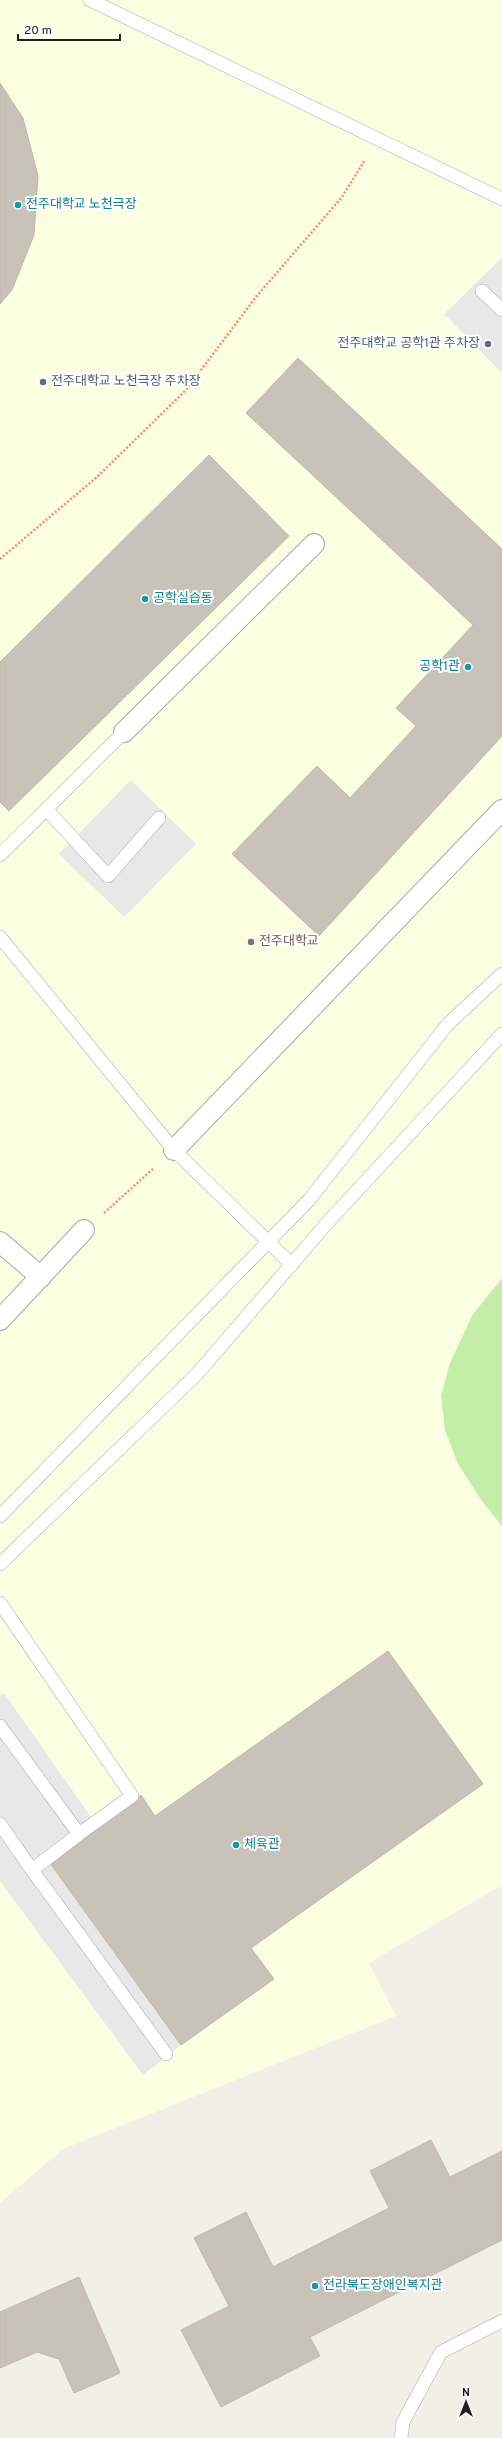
<svg xmlns="http://www.w3.org/2000/svg" width="502" height="2438" font-family="Overpass,'Noto Sans KR',sans-serif">
<style>
.education{fill:#fbffe1}
.grass{fill:#c2eea9}
.parking{fill:#e8e8e8}
.building{fill:#c9c2b8;stroke:#c4b7a7}
.lines{fill:none;stroke-linecap:round;stroke-linejoin:round}
.service-casing{stroke:#a7a7a7;stroke-width:14}
.pedestrian-casing{stroke:#a7a7a7;stroke-width:22}
.path{stroke:#ff8a69;stroke-width:2.5;stroke-dasharray:2 2;stroke-linecap:butt}
.service{stroke:#fff;stroke-width:13}
.pedestrian{stroke:#fff;stroke-width:20}
.culture-dot{fill:#0f9aa8;stroke:#fff;stroke-width:1.5}
.service-dot{fill:#5c6f8a;stroke:#fff;stroke-width:1.5}
.education-dot{fill:#8d6e63;stroke:#fff;stroke-width:1.5}
.labels{text-anchor:middle;dominant-baseline:central;stroke-width:4;stroke-linejoin:round;paint-order:stroke}
.culture-label{font-size:13px;fill:#0d838f;stroke:#fff;text-anchor:start}
.service-label{font-size:13px;fill:#4e5e75;stroke:#fff;text-anchor:end}
.education-label{font-size:13px;fill:#785e54;stroke:#fff;text-anchor:start}
</style>
<rect width="100%" height="100%" fill="#f1efe6"/>
<path class="education" d="M0 0H502V1885L369 1963 396 2016 63 2149 0 2203Z"/>
<path class="grass" d="M502 1278V1526L482 1501 458 1464 445 1430 441 1396 450 1363 473 1314Z"/>
<path class="parking" d="M502 258V373L444 314Z
M131 780 196 844 124 917 59 854Z
M4 1693 98 1827 181 2045 143 2075 0 1881V1696Z"/>
<path class="building" d="M0 83 23 118 38 176 34 235 12 290 0 304Z
M298 358 502 549V736L319 936 232 854 317 766 350 798 416 726 396 708 473 625 246 413Z
M209 455 289 536 9 811 0 802V662Z
M388 1651 483 1784 251 1948 274 1979 181 2045 50 1863 141 1795 155 1816Z
M431 2140 450 2177 502 2151V2240L310 2337 320 2356 221 2407 181 2330 229 2306 194 2238 246 2212 273 2267 389 2208 370 2171Z
M79 2277 120 2373 74 2393 59 2359 37 2352 0 2368V2312Z"/>
<g class="lines">
<defs>
<path id="service" d="M90 0 502 199
M482 291 502 310
M46 809 108 876 159 818
M0 855 124 732
M0 937 174 1150 292 1265
M0 1516 309 1200 448 1024 502 974
M0 1564 197 1374 328 1222 502 1034
M0 1603 132 1796 79 1834 0 1726
M0 1824 32 1870 79 1834
M32 1870 166 2054
M401 2438 403 2422 441 2352 502 2321"/>
<path id="pedestrian" d="M124 732 314 544
M174 1150 502 810
M0 1242 41 1277
M0 1320 84 1230"/>
</defs>
<use href="#service" class="service-casing"/>
<use href="#pedestrian" class="pedestrian-casing"/>
<path class="path" d="M0 559 97 477 186 390 256 297 342 197 365 160
M104 1213 154 1168"/>
<use href="#service" class="service"/>
<use href="#pedestrian" class="pedestrian"/>
</g>
<g class="culture-dot">
<circle cx="18" cy="205" r="4"/>
<circle cx="145" cy="599" r="4"/>
<circle cx="468" cy="667" r="4"/>
<circle cx="236" cy="1845" r="4"/>
<circle cx="315" cy="2286" r="4"/>
</g>
<g class="service-dot">
<circle cx="488" cy="344" r="4"/>
<circle cx="43" cy="382" r="4"/>
</g>
<circle class="education-dot" cx="251" cy="942" r="4"/>
<g class="labels">
<g class="culture-label">
<text x="26" y="205">전주대학교 노천극장</text>
<text x="153" y="599">공학실습동</text>
<text x="460" y="667" text-anchor="end">공학1관</text>
<text x="244" y="1845">체육관</text>
<text x="323" y="2286">전라북도장애인복지관</text>
</g>
<g class="service-label">
<text x="480" y="344">전주대학교 공학1관 주차장</text>
<text x="51" y="382" text-anchor="start">전주대학교 노천극장 주차장</text>
</g>
<g class="education-label">
<text x="259" y="942">전주대학교</text>
</g>
</g>
<g transform="translate(466 2402)" stroke="#ffffff" stroke-width="3" paint-order="stroke">
<path d="M0-3L7 15L0 10L-7 15Z" fill="#202020"/>
<text y="-6" font-size="11" font-weight="bold" text-anchor="middle" fill="#202020">N</text>
</g>
<path d="M18 34v6h102v-6" fill="none" stroke="#202020" stroke-width="2"/>
<text x="24" y="34" font-size="12" fill="#202020" stroke="#ffffff" stroke-width="3" paint-order="stroke">20 m</text>
</svg>
